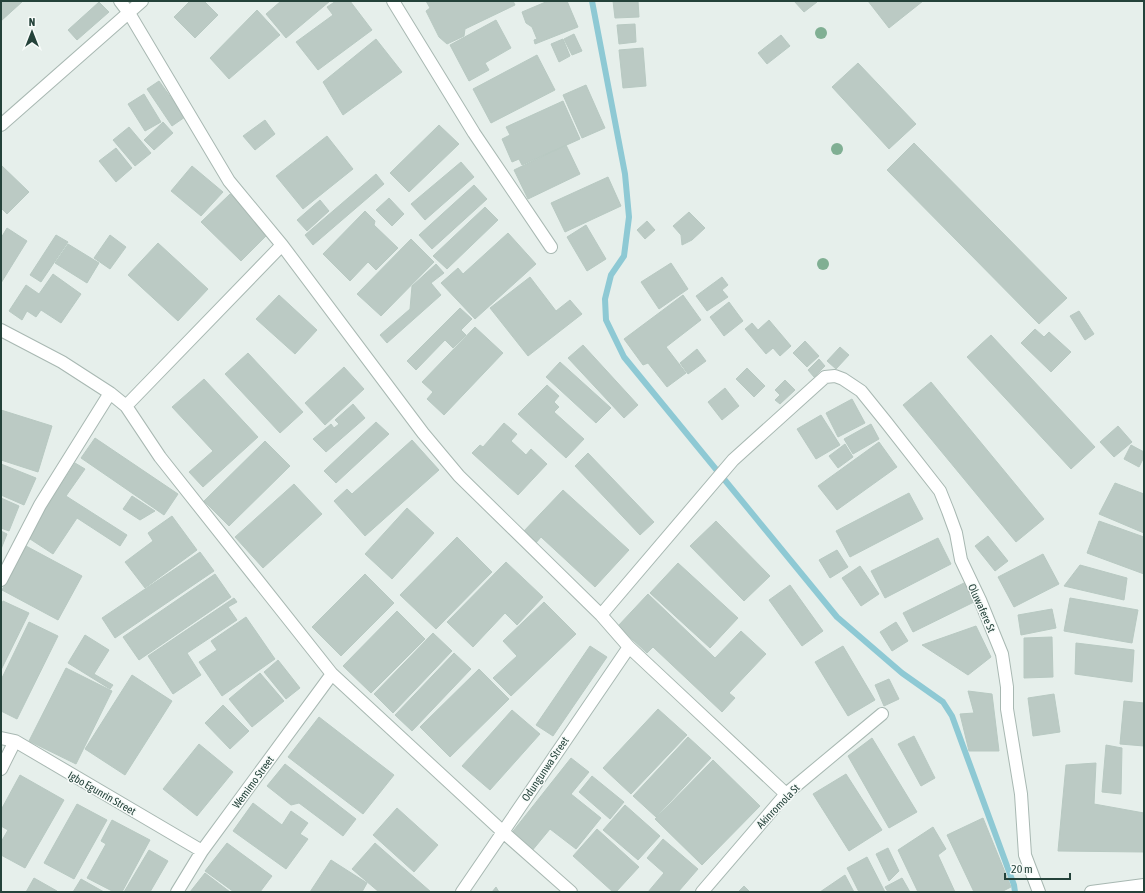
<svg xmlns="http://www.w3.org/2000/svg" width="1145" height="893" font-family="'Asap Condensed',sans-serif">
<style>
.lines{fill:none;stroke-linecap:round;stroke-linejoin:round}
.stream{stroke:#8ec9d4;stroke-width:6}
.building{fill:#bbcac4;stroke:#b8c9c2}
.minor-casing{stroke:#a8b8b2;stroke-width:14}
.minor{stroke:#fff;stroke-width:12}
.tree{fill:#80af93}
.labels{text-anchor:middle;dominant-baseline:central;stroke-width:3;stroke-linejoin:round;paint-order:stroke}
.street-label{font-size:11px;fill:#24423a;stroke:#f7fbf9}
</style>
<rect width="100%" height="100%" fill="#e6efeb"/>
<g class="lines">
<path class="stream" d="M592 1 625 174 629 217 624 256 611 275 605 299 606 320 624 357 837 617 902 673 943 702 952 716 1014 885 1015 892"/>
</g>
<path class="building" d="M1 1H23L1 21Z
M190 1H204L218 15 195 38 174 17Z
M281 1H330L286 38 266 14Z
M336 1H350L372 30 318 70 296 42 333 15 327 7Z
M426 1H513L515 5 465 29 464 36 447 44 439 37 426 11 430 8Z
M548 1H567L578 27 535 44 534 40 537 39 532 27 526 23 522 12Z
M613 1H638L639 17 615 18Z
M794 1H816L817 2 804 12Z
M868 1H923L889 28Z
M99 2 109 12 77 40 68 30Z
M257 10 280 35 229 79 210 58Z
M496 20 511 48 485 63 489 70 469 81 450 45Z
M635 24 636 42 619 44 617 25Z
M574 34 582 51 572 55 564 39Z
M781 35 790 46 767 64 758 53Z
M376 39 402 72 343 115 323 82Z
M563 39 570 56 559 62 551 44Z
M643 48 646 86 623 88 619 50Z
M537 55 555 90 491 123 473 89Z
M858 63 916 124 889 149 832 87Z
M159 81 185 117 172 126 147 89Z
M586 85 605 128 582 138 563 95Z
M144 94 161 122 145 131 128 104Z
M563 101 580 139 522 165 519 159 512 162 502 139 510 135 506 127Z
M265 120 275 134 255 150 243 136Z
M163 122 173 133 154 150 144 140Z
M439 125 459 144 409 192 390 173Z
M129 127 151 153 135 166 113 140Z
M327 136 353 169 303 209 276 176Z
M914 143 1067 298 1039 324 887 170Z
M566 145 580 174 528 199 514 170Z
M116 148 132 168 116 182 99 161Z
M461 162 474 177 425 220 411 204Z
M1 165 29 192 7 214 1 208Z
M192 166 223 192 201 216 171 191Z
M376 174 384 184 313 245 305 235Z
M608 177 621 206 565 232 551 203Z
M474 185 487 199 432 249 419 235Z
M230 194 269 233 241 261 201 222Z
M389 198 404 214 392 226 376 210Z
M320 200 329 211 307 231 297 220Z
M485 207 498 220 447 269 433 256Z
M365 211 375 221 374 225 398 248 376 270 368 262 350 281 323 254Z
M689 212 705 228 692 240 682 245 681 235 673 226Z
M647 221 655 230 645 239 637 230Z
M586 225 606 259 587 271 567 237Z
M7 228 27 241 1 283V238Z
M508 233 536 264 475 319 441 283 458 268 463 274Z
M56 235 68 242 41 282 30 275Z
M110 235 126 247 110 269 94 258Z
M411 239 434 262 381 316 357 294Z
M158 243 208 289 178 321 128 275Z
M68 244 99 263 87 283 55 263Z
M671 263 688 289 659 309 641 282Z
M436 264 444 273 431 283 441 295 387 343 380 335 410 309 412 286Z
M53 274 81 294 61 323 41 310 36 317 27 311 22 320 9 311 26 285 39 294Z
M530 277 556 311 570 300 582 314 528 356 490 308Z
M722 277 728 285 722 290 728 297 707 311 696 296Z
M279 295 317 330 295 354 256 319Z
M683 295 701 320 666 347 686 373 667 387 648 363 643 365 624 339Z
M729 302 743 321 724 336 710 317Z
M460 308 472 319 461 330 466 335 453 348 445 340 416 370 407 361Z
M1079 311 1094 334 1085 340 1070 316Z
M769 320 791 346 780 356 773 348 766 354 745 329 752 323 758 330Z
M475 327 503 353 444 415 427 399 433 392 422 382Z
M1035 329 1044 337 1049 332 1071 352 1051 372 1021 343Z
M991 335 1095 447 1071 469 967 357Z
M805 341 819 356 807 367 793 353Z
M583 345 638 405 624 418 568 358Z
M840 347 849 355 836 369 827 361Z
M697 349 706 361 688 374 680 363Z
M248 353 303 412 280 433 225 374Z
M819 359 825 366 814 377 808 370Z
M560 362 611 408 596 423 546 377Z
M344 367 364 389 325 425 305 403Z
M747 368 765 386 754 397 736 379Z
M204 379 258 437 203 487 189 472 213 451 172 407Z
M785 380 795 390 780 404 775 400 780 395 775 390Z
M931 382 1044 519 1016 542 903 405Z
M547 385 559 396 554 402 559 407 554 412 584 439 566 458 518 414Z
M725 388 739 406 722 420 708 402Z
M852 399 865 423 838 437 826 413Z
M353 404 365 418 326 452 313 439 331 424 334 428 339 424 335 420Z
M1 410 52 426 38 472 1 460Z
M821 415 840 445 816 459 797 429Z
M376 422 389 434 336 483 324 471Z
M504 423 517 434 511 441 526 455 531 449 547 464 518 495 472 453 480 445 483 447Z
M871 424 879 439 853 454 844 439Z
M1118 426 1132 442 1114 457 1100 442Z
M95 438 178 494 164 515 81 458Z
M412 440 439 470 365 536 334 501 347 489 352 494Z
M265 441 290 466 229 526 204 501Z
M879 442 897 467 837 510 818 486Z
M845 444 853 457 838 468 829 456Z
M1131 445 1144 452V457L1139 467 1124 459Z
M588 453 654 522 640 535 575 466Z
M75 463 85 469 66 496 127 535 120 546 77 518 53 554 27 537Z
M1 464 36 478 24 505 1 495Z
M1115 483 1144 494V533L1099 514Z
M294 484 322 514 263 568 235 537Z
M563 490 629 550 595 587 541 537 535 544 523 532Z
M909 493 923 519 850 557 836 531Z
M132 496 155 511 140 520 123 509Z
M1 498 19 506 9 531 1 528Z
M407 508 434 533 392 579 365 554Z
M172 516 197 550 145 588 125 562 153 541 148 533Z
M716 521 770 576 744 601 690 546Z
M1099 521 1144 537V574L1087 553Z
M1 531 7 534 1 549Z
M988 536 1008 561 995 571 975 546Z
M457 537 492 572 436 629 400 595Z
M938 538 951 564 885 598 871 571Z
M26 546 82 576 58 620 2 590Z
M837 550 848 567 830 578 819 560Z
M200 552 214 571 115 638 102 618Z
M1043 554 1059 584 1014 607 998 577Z
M506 562 543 597 517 625 505 613 473 647 447 622Z
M678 563 738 618 710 648 650 593Z
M1080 565 1127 578 1124 600 1064 586Z
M860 566 879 594 861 606 842 578Z
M215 574 231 597 139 660 123 637Z
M365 574 394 603 341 656 312 627Z
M966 582 976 601 913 632 903 613Z
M790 585 823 631 802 646 769 600Z
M648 594 715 658 741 631 766 654 729 693 735 698 722 712 653 647 647 653 618 626Z
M234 598 237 602 228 607 237 620 187 653 201 675 173 694 148 656Z
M1070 598 1138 610 1132 643 1064 631Z
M3 601 29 613 1 670V605Z
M544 602 576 634 511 696 493 678 517 656 503 641Z
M1052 609 1056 628 1021 635 1018 615Z
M397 611 425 639 371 693 343 666Z
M246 617 275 659 222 696 199 662 217 650 211 641Z
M29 622 58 636 17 719 1 711V680Z
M896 622 908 641 892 651 880 632Z
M976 626 991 657 968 675 922 645Z
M433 633 452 651 393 713 374 694Z
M85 635 109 650 94 674 113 685 110 689 68 663Z
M1052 637 1053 677 1024 678V638Z
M1076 643 1134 650 1132 682 1075 674Z
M590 646 607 657 553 736 536 725Z
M843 646 875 700 848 716 815 662Z
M454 653 471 669 412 731 395 715Z
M278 660 300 688 286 699 264 672Z
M66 668 112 691 76 764 29 741Z
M479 669 509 699 450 757 420 727Z
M260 673 284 701 252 727 229 699Z
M132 675 172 701 125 775 85 749Z
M889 679 899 699 884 706 875 685Z
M968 691 992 694 999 751H969L960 714 974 713Z
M1054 694 1060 732 1033 736 1028 698Z
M1124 701 1144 703V746L1120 744Z
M223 705 249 731 230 749 205 723Z
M658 709 687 735 631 794 603 768Z
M512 710 540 734 490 790 462 766Z
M319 717 394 775 363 814 288 757Z
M914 736 935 778 921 786 898 744Z
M688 737 711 758 656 817 633 796Z
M872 738 917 812 889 828 848 756Z
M199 744 233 772 197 816 163 789Z
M1106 745 1122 748 1121 794 1102 792Z
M571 758 589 772 571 794 601 818 576 849 550 829 531 852 510 835Z
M713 760 760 806 702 865 655 819Z
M1096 763 1094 804 1144 813V852L1058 851 1066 765Z
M285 764 356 819 343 836 299 803 291 805 267 786Z
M846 774 882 830 849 851 813 794Z
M20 775 64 800 25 868 1 855V842L8 830 1 826V810Z
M592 776 624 802 610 819 579 792Z
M253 803 282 825 291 811 308 823 300 834 308 839 286 869 233 831Z
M77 804 107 820 74 879 44 863Z
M625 805 660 836 638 860 603 830Z
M397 808 438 845 414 872 373 835Z
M983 818 1011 887 1001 892H974L947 835Z
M112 820 150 840 122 892H114L87 878 106 844 101 841Z
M933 827 946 849 938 855 955 892H918L898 850Z
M597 829 639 867 616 892H613L573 856Z
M663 839 698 869 678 892H648L664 873 647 858Z
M227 843 272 876 260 892H234L205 871Z
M375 843 431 892H379L352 869Z
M888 848 899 871 889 881 876 854Z
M149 850 168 861 150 892H124Z
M867 857 885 892H859L847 868Z
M331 860 367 883 362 892H343L339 890 337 892H310Z
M205 873 230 892H190Z
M845 875 854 892H820Z
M34 878 57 891 56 892H26Z
M902 878 910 892H888L885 887Z
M81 879 104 892H73Z
M744 886 750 892H738Z
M496 887 499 892H492Z"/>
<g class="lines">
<defs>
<path id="minor" d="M120 1 129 13 229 181 282 245 423 433 459 476 601 615 629 647 786 794
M393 1 474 133 551 247
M1 125 142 1
M1 330 62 362 110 393 126 406 160 457 332 674 502 831 571 892
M126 406 282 245
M1 580 40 505 110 393
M601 615 733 460 825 377 835 376 843 379 861 391 886 422 940 491 948 511 956 533 961 560 980 600 1002 654 1007 687V709L1021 794 1025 855 1039 892
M1 738 15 741 202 851
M1 769 15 741
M177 892 202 851 332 674
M462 892 629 647
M702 892 786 794 882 714
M1091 892 1144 885"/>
</defs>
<use href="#minor" class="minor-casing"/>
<use href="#minor" class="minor"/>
</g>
<g class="tree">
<circle cx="821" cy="33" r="6"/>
<circle cx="837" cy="149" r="6"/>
<circle cx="823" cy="264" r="6"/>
</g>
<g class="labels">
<g class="street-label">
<text transform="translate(982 608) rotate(66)">Oluwafere St</text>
<text transform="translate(545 769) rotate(-56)">Odungunwa Street</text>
<text transform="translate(253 782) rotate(-54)">Wemimo Street</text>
<text transform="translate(102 793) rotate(30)">Igbo Egunrin Street</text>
<text transform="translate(778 806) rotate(-46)">Akinromola St</text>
</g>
</g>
<rect width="1145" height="893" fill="none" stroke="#24423a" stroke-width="4"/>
<g transform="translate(32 32)" stroke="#f7fbf9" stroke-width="3" paint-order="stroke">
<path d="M0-3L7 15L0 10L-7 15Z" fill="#24423a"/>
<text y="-6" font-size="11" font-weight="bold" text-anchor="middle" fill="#24423a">N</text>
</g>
<path d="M1005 873v6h65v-6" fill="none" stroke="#24423a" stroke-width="2"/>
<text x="1011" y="873" font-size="12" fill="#24423a" stroke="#f7fbf9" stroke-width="3" paint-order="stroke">20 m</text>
</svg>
